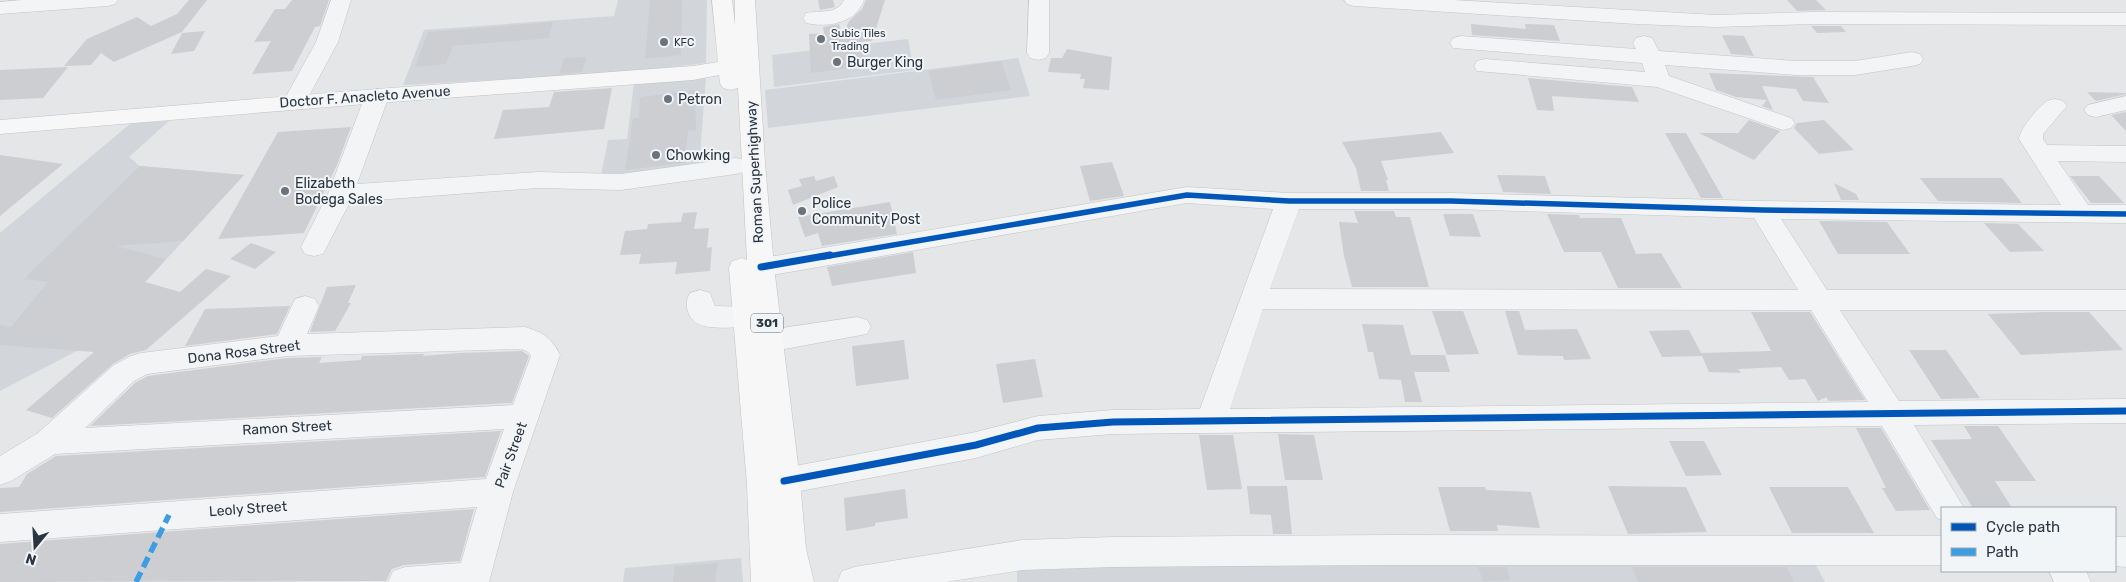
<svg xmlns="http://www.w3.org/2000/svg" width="2126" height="582" font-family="Rubik,sans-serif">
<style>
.built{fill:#d2d6db}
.building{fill:#ccced1}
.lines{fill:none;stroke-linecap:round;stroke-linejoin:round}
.minor-casing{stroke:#c2c4c6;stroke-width:1}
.major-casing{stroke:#c0c3c6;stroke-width:1}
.minor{fill:#f3f4f5;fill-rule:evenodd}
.major{fill:#f7f7f7;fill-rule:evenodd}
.quiet{stroke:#3d9de3;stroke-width:5.5;stroke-dasharray:11 5.5;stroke-linecap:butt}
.cycleway-far1-casing{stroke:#f2f5f7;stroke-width:8}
.cycleway-casing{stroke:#f2f5f7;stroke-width:10}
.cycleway-far1{stroke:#0057b8;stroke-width:5.5}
.cycleway{stroke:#0057b8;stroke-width:7}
.poi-dot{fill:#6c737c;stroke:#f2f5f7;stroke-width:2}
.labels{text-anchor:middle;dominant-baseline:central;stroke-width:4;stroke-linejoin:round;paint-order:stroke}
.far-poi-label{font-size:11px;fill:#2b3542;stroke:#f2f5f7;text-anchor:start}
.shield{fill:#f2f5f7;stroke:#676f78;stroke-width:1}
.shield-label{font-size:12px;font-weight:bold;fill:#2b3542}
.poi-label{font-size:14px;fill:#2b3542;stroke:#f2f5f7;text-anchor:start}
.street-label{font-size:14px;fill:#2b3542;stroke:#f2f5f7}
</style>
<rect width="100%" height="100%" fill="#e4e6e8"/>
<path class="built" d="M618 0H707L706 63 611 74 403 85 424 30 614 16Z
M908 39 914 70 774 87 772 55Z
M1018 58 1030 96 768 128 765 90Z
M706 78 699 167 601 175 608 140 627 139 634 83Z
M169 121 129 157 140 166 244 175 138 290 113 332 0 391V233L131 123Z
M1811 556 1825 582H1017V565Z
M741 558 743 582H623L625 568Z"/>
<path class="building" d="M189 0H207L182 32 114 62 101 53 91 65 64 66 87 39 137 17 151 26 177 14Z
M292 0H329L320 26 315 27 292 71 252 74 271 41 254 42 275 9H285Z
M650 0H682L681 55 645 59Z
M818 0H833L835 7 820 10Z
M866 0H885L872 41 860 42 865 66 811 73 809 34 824 33 823 27 839 24 842 38 849 21 862 9Z
M1787 0H1816L1826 10 1797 11Z
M553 22 549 38 453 46 446 64 415 67 428 32Z
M1471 24 1526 29 1525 24 1554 25 1560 41 1472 35Z
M1811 26H1841L1846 32 1817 33Z
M205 31 194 51 171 54 182 33Z
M1722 35 1744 36 1754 56 1731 54Z
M1067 49 1112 57 1109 90 1083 88 1085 79H1080L1081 74 1048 72 1051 58H1062Z
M587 57 582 72 559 74 564 58Z
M1001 61 1011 90 936 100 928 71Z
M68 67 43 98 0 100V70Z
M1709 73 1813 77 1829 103 1803 101 1796 89 1762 86 1773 110 1762 106 1767 100 1736 97 1716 90Z
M1528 78 1632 87 1639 102 1552 96 1554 111 1537 110Z
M612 88 604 129 494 139 503 110 549 107 554 92Z
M695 90 696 130 688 131 684 163 625 170 633 118H639L640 97Z
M2087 92 2126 93V94L2096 101Z
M2126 112V131L2111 115Z
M1749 120 1780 131 1754 160 1699 133H1738Z
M1824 120 1854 150 1819 154 1794 128 1797 123Z
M351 127 337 165 304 233 218 239 278 132Z
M1441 132 1454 153 1381 161 1388 180H1386L1389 191H1361L1356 168 1342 142Z
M1665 133H1686L1723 198H1701Z
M0 155 63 164 0 216Z
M1112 162 1124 196 1090 201 1080 166Z
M140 166 244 175 183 241 116 246 166 259 145 282 180 292 206 269 231 276 146 350 130 354 113 364 52 418 26 410 94 352 0 345V325L11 327 48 282 24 279Z
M1497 175 1545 176 1551 194 1503 192Z
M814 176 816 181 834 176 838 187 793 205 788 190 802 186 799 179Z
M2070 176H2099L2124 203H2091Z
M1920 178H2002L2022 203 1938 201Z
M1834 183 1856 194 1859 200H1841Z
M890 202 897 234 822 246 818 233 805 237 798 217Z
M1354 211H1394L1396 217H1410L1429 287H1352L1344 256 1339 222 1358 223Z
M697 212 694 229 709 228 707 248 712 247 710 271 675 274 677 262 639 264 641 254 620 255 625 231 647 229 648 224 681 222 683 213Z
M1443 214H1473L1481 237 1450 236Z
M1547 214 1579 215 1580 218H1621L1636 254 1661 253 1682 288H1618L1601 252H1564Z
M1819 221 1887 222 1910 254H1838Z
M1984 223 2018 224 2044 251 2010 252Z
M251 243 276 252 255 269 230 259Z
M913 252 916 273 832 286 827 267Z
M356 285 348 303H351L335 331 310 332 327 287Z
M290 306 277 334 185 346 205 309Z
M1432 311H1463L1479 354 1447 355Z
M1505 311H1519L1525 330 1577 329 1591 359 1564 360 1563 356 1518 355Z
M1751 312H1810L1865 400 1829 401 1826 397 1818 401 1805 379 1789 380 1781 367 1738 369 1741 373 1709 372 1702 356 1662 357 1649 331 1689 330 1701 353 1771 351Z
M2046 312H2089L2123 350 2021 355 1988 314Z
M1362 324 1403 325 1411 355H1445L1450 372H1414L1422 402H1405L1401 380 1379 379 1373 352H1368Z
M904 340 909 379 856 386 852 346Z
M1909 350H1946L1980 398 1941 399Z
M522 351 529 356 512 403 90 426 135 383 148 376 288 358 322 357 319 363 361 360 362 356 424 354 423 356 459 353Z
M1035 359 1043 397 1003 403 996 364Z
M1964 426H1998L2036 481H1995L2012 508H1973L1931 440 1972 439Z
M1856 428H1881L1930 510 1896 511 1882 488H1886Z
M501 431 485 477 0 512V488L19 487 27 474 56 456Z
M1278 434 1314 435 1323 480H1285Z
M1199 435H1233L1242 489 1207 490Z
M1669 441H1704L1722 475 1686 476Z
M1247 486H1287L1292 534H1273L1271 515 1250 514Z
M1608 486 1686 487 1707 532 1628 534Z
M1438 487H1485L1486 490 1531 492 1540 528 1497 525 1498 531H1450Z
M1769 487H1848L1874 533H1792Z
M905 489 908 518 875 523V526L846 531 844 498Z
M474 509 460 561 404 565 392 569 386 581 0 582V544Z
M718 563 715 582H673L675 566Z
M1478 567H1506L1511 580 1483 581Z
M1632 567H1786L1794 582H1638Z"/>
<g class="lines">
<defs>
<path id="minor" d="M22 0H118L115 4 108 6 0 14V2Z
M331 0H351L338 42 303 107 295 109 287 107 283 102 316 42Z
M844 0H864C856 23 829 28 806 23L803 18 806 13C820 10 837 15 844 0Z
M1029 0H1049V53L1046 58 1038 60 1030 58 1027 53Z
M1344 0H1453L1716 15 1815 12 2126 13V25L1815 24 1716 27 1636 24 1354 6 1347 4Z
M1461 36 1636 49 1633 43 1636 38 1644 36 1652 38 1659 51 1796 61H1855L1912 52 1920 54 1923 59 1920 64 1912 66 1855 75H1796L1665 65 1669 76 1791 118 1795 123 1791 128 1783 130 1657 87 1477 71 1474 66 1477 61 1485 59 1645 72 1642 63 1453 48 1450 43 1453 38Z
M377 89 385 91 389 96 357 184 538 172 621 174 736 158 745 160 748 166 745 172 736 174 621 190 538 188 350 202 323 254 314 256 305 254 301 247 328 194 365 96 369 91Z
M2126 96V110L2096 117 2088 115 2084 110 2088 105Z
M2055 99 2063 101 2067 106 2043 134V139L2047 145 2126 146V162L2058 161 2088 205H2126V223L1781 219 1827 290H2126V310H1840L1899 401 2126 399V423L1914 425 1964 508H1942V520L1937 518 1882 426 1113 434 1038 440 976 458 784 494 773 490 768 481 773 472 784 468 976 432 1038 416 1113 410 1200 409 1273 209 1187 203 761 277 751 274 748 267 751 260 1187 187 1289 193H1451L1762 201 2061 205 2019 139C2019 130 2039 106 2047 101 2049 100 2052 100 2055 99ZM1299 209H1451L1754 218 1798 290 1270 289ZM1263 309 1811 310 1868 402 1230 409Z
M700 290 710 293 715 306 747 307 757 310 761 317 757 324C744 328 711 330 698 324 692 321 688 314 687 308 686 301 687 299 690 293Z
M305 296 315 299 319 306 307 334 525 327C544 333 551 337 560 355L513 492 489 582H388L393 571 405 567 461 563 477 507 0 542V514L486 479 504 429 55 454 11 481 0 485V456L38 433 114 365 131 356 141 353 278 336 295 299ZM522 349 528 352 531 356 513 405 85 428 134 381 147 374 288 356Z
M857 317 867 320 871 327 867 334 768 352 758 349 754 341 758 333 768 330Z
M1390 535 1942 536V565H1390L1113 567 1022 570 946 582H837L842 571 854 567 1022 540 1113 537Z
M2115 537H2126V567L2115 566Z
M2049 571H2086L2091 582H2054Z"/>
<path id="major" d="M712 0H732L735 25V0H755L765 163 774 267 800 481 806 549 814 582H751L747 485 729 268 732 261 742 258 747 260 738 88 731 90 723 88 720 83 719 75 693 80 377 103 0 134V120L377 89 693 66 718 62Z"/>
</defs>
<use href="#minor" class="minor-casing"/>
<use href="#major" class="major-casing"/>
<use href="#minor" class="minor"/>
<use href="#major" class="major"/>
<path class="quiet" d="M136 582 169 515"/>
<defs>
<path id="cycleway-far1" d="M823 257 1187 195 1289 201H1451L1762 210 2126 214"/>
<path id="cycleway" d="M761 267 830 255
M784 481 976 445 1038 428 1113 422 2126 411"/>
</defs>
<use href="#cycleway-far1" class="cycleway-far1-casing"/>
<use href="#cycleway" class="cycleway-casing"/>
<use href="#cycleway-far1" class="cycleway-far1"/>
<use href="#cycleway" class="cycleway"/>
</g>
<g class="poi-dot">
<circle cx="821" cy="39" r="5"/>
<circle cx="664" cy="42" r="5"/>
<circle cx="837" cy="62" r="5"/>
<circle cx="668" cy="99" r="5"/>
<circle cx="656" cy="155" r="5"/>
<circle cx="285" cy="191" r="5"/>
<circle cx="802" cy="211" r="5"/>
</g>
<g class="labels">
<g class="far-poi-label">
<text x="831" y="33">Subic Tiles<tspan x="831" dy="13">Trading</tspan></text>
<text x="674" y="42">KFC</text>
</g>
<rect class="shield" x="751" y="313.5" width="32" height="19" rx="4"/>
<g class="shield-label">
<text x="767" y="323">301</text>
</g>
<g class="poi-label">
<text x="847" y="62">Burger King</text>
<text x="678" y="99">Petron</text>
<text x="666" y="155">Chowking</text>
<text x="295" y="183">Elizabeth<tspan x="295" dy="16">Bodega Sales</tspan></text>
<text x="812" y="203">Police<tspan x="812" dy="16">Community Post</tspan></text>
</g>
<g class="street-label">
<text transform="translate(365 97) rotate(-4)">Doctor F. Anacleto Avenue</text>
<text transform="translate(755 172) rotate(-93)">Roman Superhighway</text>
<text transform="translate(244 352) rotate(-7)">Dona Rosa Street</text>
<text transform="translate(287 428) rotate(-3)">Ramon Street</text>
<text transform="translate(511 455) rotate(-70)">Pair Street</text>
<text transform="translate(248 509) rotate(-4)">Leoly Street</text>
</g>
</g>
<rect x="1941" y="507" width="175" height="65" fill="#f2f5f7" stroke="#a2a8af"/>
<rect x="1951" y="523" width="25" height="8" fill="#0057b8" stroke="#a2a8af"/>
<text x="1986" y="532" font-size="15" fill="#2b3542">Cycle path</text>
<rect x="1951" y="548" width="25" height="8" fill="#3d9de3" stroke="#a2a8af"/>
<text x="1986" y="557" font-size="15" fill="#2b3542">Path</text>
<g transform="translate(35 547) rotate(198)" stroke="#f2f5f7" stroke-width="4" paint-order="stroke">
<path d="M0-4L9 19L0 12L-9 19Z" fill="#2b3542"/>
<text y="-8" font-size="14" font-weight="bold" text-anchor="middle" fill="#2b3542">N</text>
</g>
</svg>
